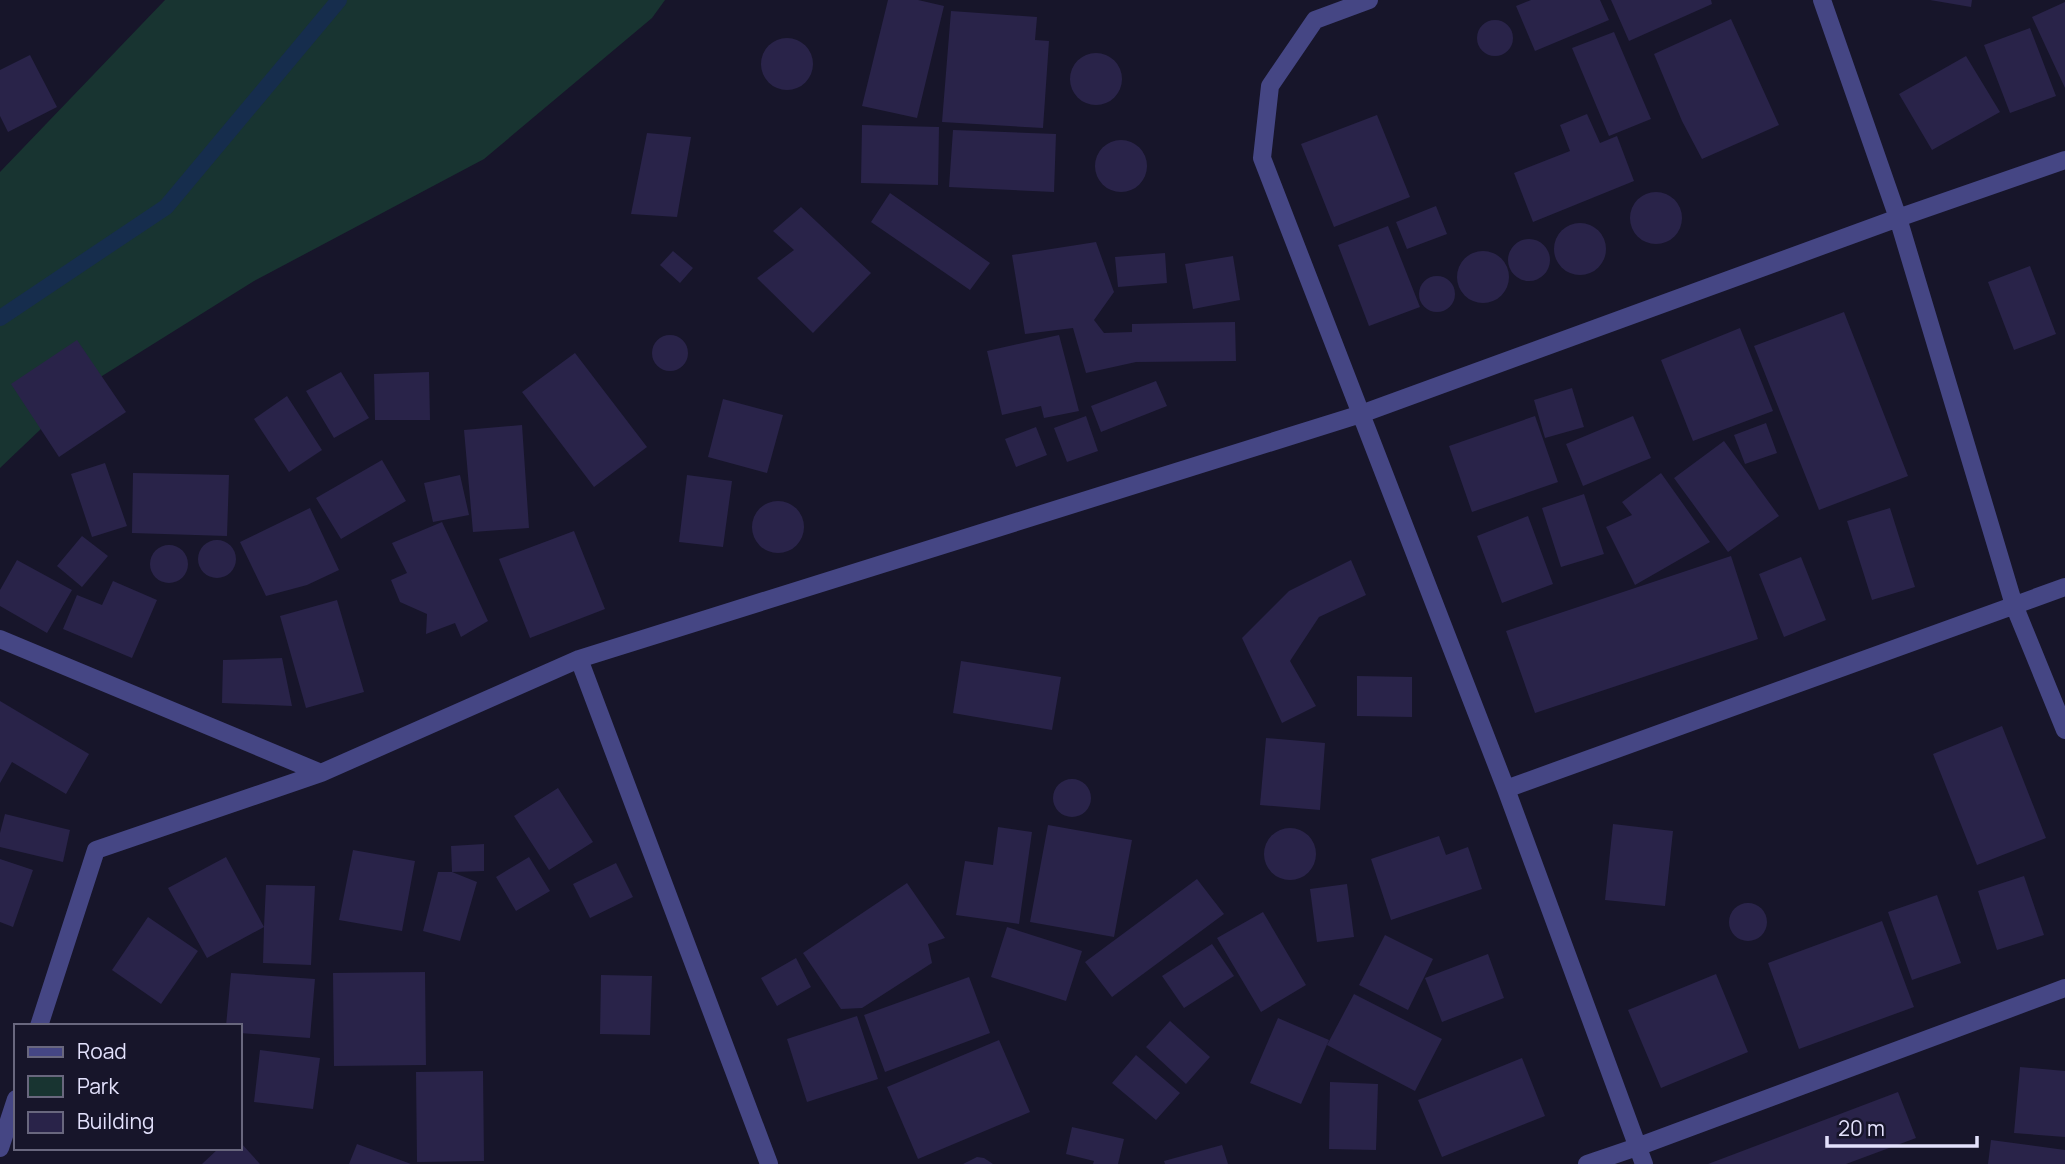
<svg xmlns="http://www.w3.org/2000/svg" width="2065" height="1164" font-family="Manrope,sans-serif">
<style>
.green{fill:#183431}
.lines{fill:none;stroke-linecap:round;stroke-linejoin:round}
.stream{stroke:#162d4d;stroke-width:16}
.building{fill:#292349}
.minor{stroke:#454684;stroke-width:18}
</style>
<rect width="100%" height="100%" fill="#17152a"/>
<path class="green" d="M165 0H665L652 18 484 159 254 281 86 386 0 468V172Z"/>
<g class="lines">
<path class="stream" d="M0 318 166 207 339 0"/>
</g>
<path class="building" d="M888 0H918L944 6 917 118 862 106Z
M1531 0H1600L1609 20 1535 51 1516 6Z
M1611 0H1711L1712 4 1629 41Z
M1930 0H1972L1971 7Z
M2065 2V88L2032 17Z
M951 11 1037 17 1035 40 1049 41 1043 128 942 122Z
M1731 19 1779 125 1702 159 1682 121 1654 54Z
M1477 38a18 18 0 1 1 36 0a18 18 0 1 1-36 0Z
M2030 28 2056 96 2010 113 1984 45Z
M1614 32 1651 119 1609 136 1572 48Z
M761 64a26 26 0 1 1 52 0a26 26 0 1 1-52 0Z
M1070 79a26 26 0 1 1 52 0a26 26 0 1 1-52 0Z
M30 55 57 107 8 132 0 116V70Z
M1966 56 2000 112 1932 150 1899 94Z
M1587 114 1600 143 1617 136 1634 181 1533 222 1514 173 1570 151 1560 125Z
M1377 115 1410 197 1334 227 1301 144Z
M862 125 939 127 938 185 861 183Z
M953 130 1056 134 1054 192 949 187Z
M647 133 691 137 677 217 631 214Z
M1095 166a26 26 0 1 1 52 0a26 26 0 1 1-52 0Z
M1630 218a26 26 0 1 1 52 0a26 26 0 1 1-52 0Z
M890 193 990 263 970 290 871 222Z
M1436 206 1447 234 1407 249 1396 222Z
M801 207 871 273 813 333 757 278 794 250 773 231Z
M1554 249a26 26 0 1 1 52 0a26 26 0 1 1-52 0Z
M1388 226 1420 307 1369 326 1338 245Z
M1508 260a21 21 0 1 1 42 0a21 21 0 1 1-42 0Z
M1096 242 1114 292 1094 320 1104 333 1132 332V324L1235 322 1236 361 1136 362 1086 373 1073 328 1025 334 1012 255Z
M1457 277a26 26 0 1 1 52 0a26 26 0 1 1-52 0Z
M673 251 693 268 680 283 660 265Z
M1165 253 1167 283 1118 287 1115 257Z
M1233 256 1240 300 1193 309 1185 264Z
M2030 266 2056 334 2014 350 1988 282Z
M1419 294a18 18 0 1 1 36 0a18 18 0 1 1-36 0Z
M1844 312 1908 476 1819 510 1754 346Z
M1740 328 1773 411 1693 441 1661 360Z
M652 353a18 18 0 1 1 36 0a18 18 0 1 1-36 0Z
M1059 335 1079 411 1044 418 1041 406 1002 415 987 351Z
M77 340 126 412 59 457 11 384Z
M575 353 647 447 594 487 522 392Z
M341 372 369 418 334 438 306 391Z
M429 372 430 420H375L374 374Z
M1156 381 1167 406 1101 432 1091 406Z
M1572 388 1584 427 1545 438 1534 400Z
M287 396 322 450 289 472 254 419Z
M723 399 783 415 767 473 708 457Z
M1086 416 1098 451 1067 462 1054 428Z
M1535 416 1558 482 1472 512 1449 446Z
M1633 416 1651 458 1583 486 1566 444Z
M1766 423 1777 453 1745 464 1734 435Z
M522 425 529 528 473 532 464 430Z
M1036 427 1047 455 1016 467 1005 439Z
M1724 441 1779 516 1728 552 1674 478Z
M382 460 406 501 341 539 316 498Z
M105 463 127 526 92 537 71 474Z
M133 473 229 475 227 536 132 533Z
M1661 473 1710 542 1635 585 1606 527 1632 515 1622 502Z
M460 475 469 515 433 522 424 483Z
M687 475 732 481 723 547 679 542Z
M1584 494 1604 554 1561 567 1542 508Z
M752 527a26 26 0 1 1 52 0a26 26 0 1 1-52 0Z
M310 508 339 570 307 585 266 596 240 542Z
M1890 508 1915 587 1872 600 1847 521Z
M1528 516 1553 584 1502 603 1477 536Z
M442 522 488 621 461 637 455 623 426 634 427 614 400 602 391 580 407 573 392 543Z
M574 531 605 609 530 638 499 559Z
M82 536 108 556 82 587 57 566Z
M198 559a19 19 0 1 1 38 0a19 19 0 1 1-38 0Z
M150 564a19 19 0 1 1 38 0a19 19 0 1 1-38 0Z
M1731 556 1758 639 1535 713 1506 631Z
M1801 557 1826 620 1784 637 1759 574Z
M17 560 72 590 47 633 0 606V590Z
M1351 560 1366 595 1319 617 1290 661 1316 706 1282 723 1242 638 1289 591Z
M113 581 157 600 132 658 63 629 77 595 102 605Z
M337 600 364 692 306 708 280 616Z
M282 658 292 706 222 703 223 660Z
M961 661 1061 677 1052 730 953 713Z
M1357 676 1412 677V717L1357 716Z
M0 701 89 754 66 794 12 762 0 783Z
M2002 726 2046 838 1977 865 1933 754Z
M1266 738 1325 743 1320 810 1260 805Z
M1053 798a19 19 0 1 1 38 0a19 19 0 1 1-38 0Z
M558 788 593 842 549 870 514 816Z
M5 814 70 830 63 862 0 847V833Z
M1613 824 1673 831 1665 906 1605 900Z
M1048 825 1132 840 1114 937 1030 922Z
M998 827 1032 832 1019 924 956 915 965 861 993 865Z
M1264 854a26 26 0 1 1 52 0a26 26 0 1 1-52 0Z
M1439 836 1446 855 1468 847 1482 889 1391 920 1371 859Z
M484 844V871L452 872 451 846Z
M353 850 415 861 402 931 339 920Z
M226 857 264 927 266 885 315 886 311 965 263 963 264 927 207 958 168 888Z
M529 857 550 891 516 911 496 877Z
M0 859 33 870 13 927 0 922Z
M616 863 633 897 590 918 573 884Z
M438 872H452L477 882 460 941 423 931Z
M2024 876 2044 935 1997 950 1978 891Z
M1197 879 1224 914 1112 997 1085 962Z
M907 883 945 938 928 944 932 963 862 1008 841 1009 803 953Z
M1347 884 1354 937 1317 942 1310 889Z
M1937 895 1961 963 1912 980 1888 912Z
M1729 922a19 19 0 1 1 38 0a19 19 0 1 1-38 0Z
M1263 912 1306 985 1261 1012 1217 938Z
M148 917 198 951 161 1004 112 970Z
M1882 921 1914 1007 1799 1049 1768 963Z
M1007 927 1082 951 1066 1001 991 977Z
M1385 935 1433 959 1408 1010 1359 985Z
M1212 944 1234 976 1184 1008 1162 976Z
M1488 954 1504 998 1442 1022 1425 978Z
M796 958 811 987 777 1006 761 978Z
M425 972 426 1065 334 1066 333 973Z
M231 973 315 979 310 1038 240 1033V1026H226Z
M1716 974 1748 1052 1661 1088 1628 1010Z
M601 975 652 976 650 1035 600 1034Z
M969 977 990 1033 885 1072 864 1015Z
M1354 994 1442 1039 1415 1091 1327 1045Z
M857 1016 878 1079 807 1102 787 1039Z
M1278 1018 1329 1040 1301 1104 1250 1083Z
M1170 1021 1210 1057 1186 1084 1146 1047Z
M999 1040 1030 1112 918 1159 887 1087Z
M260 1050 320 1058 313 1109 254 1102Z
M1136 1055 1180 1093 1156 1120 1112 1083Z
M1522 1058 1545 1116 1442 1157 1418 1100Z
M2020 1067 2065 1071V1137L2014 1133Z
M483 1071 484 1161 417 1162 416 1072Z
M1330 1082 1378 1084 1376 1150 1329 1149Z
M1898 1092 1916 1138 1846 1164H1708Z
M1072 1127 1124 1139 1118 1164H1093L1094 1161 1066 1154Z
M1991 1140 2065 1150V1164H1988Z
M240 1142 260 1164H202L219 1148H240Z
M357 1144 411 1164H349Z
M1222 1145 1228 1164H1165L1164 1161Z
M977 1157 984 1158 993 1164H963Z"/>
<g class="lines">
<path class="minor" d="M1369 0 1315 20 1270 86 1262 158 1506 789 1644 1164
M1822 0 1898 218 2014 605 2065 730
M0 639 321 773 579 659 1361 414 1898 218 2065 160
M579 659 769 1164
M1506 789 2065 587
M39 1026 96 850 321 773
M0 1148 16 1099
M1587 1164 1637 1147 2065 988"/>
</g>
<rect x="14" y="1024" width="228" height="126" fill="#17152a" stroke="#69677e" stroke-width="2"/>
<rect x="28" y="1047" width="35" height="10" fill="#454684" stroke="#69677e" stroke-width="2"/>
<text x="77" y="1059" font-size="21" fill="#e3e1fc">Road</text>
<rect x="28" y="1076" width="35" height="21" fill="#183431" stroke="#69677e" stroke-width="2"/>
<text x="77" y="1094" font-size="21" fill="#e3e1fc">Park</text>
<rect x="28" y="1112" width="35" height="21" fill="#292349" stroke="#69677e" stroke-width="2"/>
<text x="77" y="1129" font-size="21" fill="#e3e1fc">Building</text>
<path d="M1827 1136v10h150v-10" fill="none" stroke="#e3e1fc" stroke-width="3.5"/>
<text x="1838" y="1136" font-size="21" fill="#e3e1fc" stroke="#17152a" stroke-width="5" paint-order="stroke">20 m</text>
</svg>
